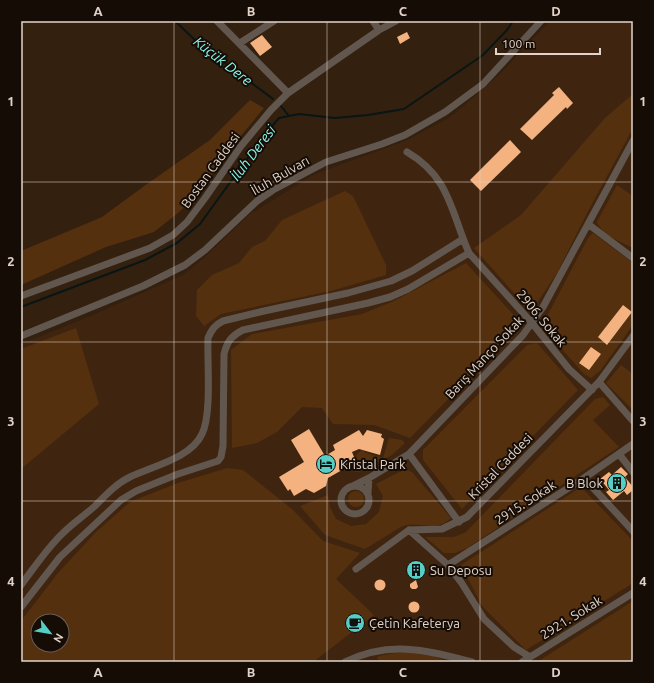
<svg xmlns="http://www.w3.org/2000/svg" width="654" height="683" font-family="Ubuntu,sans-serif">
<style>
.built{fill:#3f250f;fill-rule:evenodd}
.green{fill:#55300e;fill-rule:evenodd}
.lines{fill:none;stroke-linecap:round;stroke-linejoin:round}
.stream{stroke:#081615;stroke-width:2}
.building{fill:#f3b280}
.minor{stroke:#62574f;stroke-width:7}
.grid{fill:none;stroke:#e2d4ca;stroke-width:1;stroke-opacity:0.55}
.labels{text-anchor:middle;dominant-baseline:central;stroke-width:4;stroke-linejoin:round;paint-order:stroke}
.street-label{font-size:13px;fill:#e2d4ca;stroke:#150c05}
.poi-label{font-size:13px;fill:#e2d4ca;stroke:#150c05;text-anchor:start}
.water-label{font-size:14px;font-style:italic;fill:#8bfaf1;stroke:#150c05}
.neatline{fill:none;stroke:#e2d4ca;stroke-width:1.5}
.grid-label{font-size:13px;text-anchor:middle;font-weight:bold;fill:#e2d4ca}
</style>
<rect width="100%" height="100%" fill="#34200f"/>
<path class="built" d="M550 21H633V662H21V344L93 315 183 275 203 259 249 215 315 174 408 140 452 116 500 74ZM38 621H62V645H38Z"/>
<path class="green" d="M633 94V128L585 217 557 273 531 312 474 248 521 215 605 118Z
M250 100 264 108 230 149 197 195 178 213 154 232 106 247 21 285V251L102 217 147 184 210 140Z
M617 185 633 196V248C620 241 603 236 597 222Z
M345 191 353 196 386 265V275L331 291 221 314 204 326 196 316 197 290 212 275 239 263 252 247 265 241 282 220Z
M593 233 633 263V325L600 371 591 378 584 374 545 330 544 322 588 238Z
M466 263 522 324 410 438 374 425 333 424 322 408 302 407 277 432 257 443 232 448 231 350 252 334 362 314 394 301Z
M76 328 99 404 21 469V349Z
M537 343 578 390 462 509 423 460V450L527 345Z
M621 365 633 374V410L606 383Z
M603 397 610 405 593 420 619 447 467 548 455 553H444L425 537H454L466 532 595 399Z
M389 438 402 440 405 443 392 455 359 472 351 471 349 469 359 464 356 455 362 450 366 453 383 458Z
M227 468 243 470 292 509 323 541 360 553 336 579 374 615 313 662H21V621L58 573 96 532 130 502 178 483ZM38 621H62V645H38Z
M405 469 412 472 451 518C437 532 422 522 406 525 400 526 373 545 365 549L325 535 300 506 328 495 330 507 336 519 351 526 366 524 379 512 383 496 376 484Z
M581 487 633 541V583L526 650 482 606 461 565Z
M348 499a8 8 0 1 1 16 0a8 8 0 1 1-16 0Z
M633 601V662H537Z
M404 652 433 656 449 662H379L377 657 383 655Z"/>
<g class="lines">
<path class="stream" d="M175 21 198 43 273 99
M281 106 289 116
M21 307 145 260 177 243 200 224 263 137 279 118 299 114 335 118 368 115 404 109 483 55 507 30 513 21"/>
</g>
<path class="building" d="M407 32 410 38 400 44 397 37Z
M262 35 272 47 260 56 250 43Z
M559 87 573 103 567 109 566 107 532 140 520 129 554 95 552 93Z
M510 140 521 152 481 191 470 180Z
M623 305 632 312 607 345 598 337Z
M591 347 601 354 589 370 579 363Z
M309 429 325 456 335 450 333 445 359 430 363 436 367 430 382 434 381 437 384 439 380 455 359 449 352 452 356 462 341 469 342 470 328 478 326 486 314 493 306 489 294 496 290 489 288 491 279 477 304 462 291 440Z
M621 467 628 474 625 477 633 487V490L627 495 624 491 613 500 606 492 609 490 600 479 609 472 612 475Z
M416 564 420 565 423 571 421 574 414 578 410 573V569L412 565Z
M374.5 585a5.5 5.5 0 1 1 11 0a5.5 5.5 0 1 1-11 0Z
M416 580 418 587 416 589H412L410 587V584Z
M408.5 607a5.5 5.5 0 1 1 11 0a5.5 5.5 0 1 1-11 0Z"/>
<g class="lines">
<path class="minor" d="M217 21 288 93
M373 21 379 30
M240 43 274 21
M407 152C450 177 451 212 469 253L532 323 569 369 592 390
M588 224 633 258
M21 296 150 248 173 235 187 222 205 198 241 146 271 110 288 93 379 30 396 21
M21 336 143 286 185 265 205 250 257 201 273 190 326 162 382 144 405 135 445 112 483 84 541 21
M599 382 633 421
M409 454 459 522
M619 454 633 472
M369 478 409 454 523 335 543 307 633 141
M584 478 633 531
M341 500a14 14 0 1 1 28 0a14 14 0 1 1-28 0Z
M353 486 369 478 368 493
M409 530 448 565 461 582 484 619 514 647 530 657
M448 565 584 478 633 444
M356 569 409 530 442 529 467 517 599 382 633 336
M21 585C34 568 47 548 63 533 73 523 85 515 95 506 106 495 117 483 130 477 153 466 191 458 202 434 212 414 207 362 208 338 212 329 215 325 223 321L264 311 348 293 391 281 412 271 463 239
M21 607 60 557 121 500 136 491 178 474 218 461 221 457 223 446 224 354C227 342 231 336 243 330L368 303 390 297 408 289 469 253
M345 662C390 640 425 650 472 662
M522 662 633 593"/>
</g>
<path class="grid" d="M174 21V662M327 21V662M480 21V662M21 182H633M21 342H633M21 501H633"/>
<defs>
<symbol id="hotel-disc" viewBox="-11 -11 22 22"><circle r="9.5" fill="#55cec5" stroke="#150c05"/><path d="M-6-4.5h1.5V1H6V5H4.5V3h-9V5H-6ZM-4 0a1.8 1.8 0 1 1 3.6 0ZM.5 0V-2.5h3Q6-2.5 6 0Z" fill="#111"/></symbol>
<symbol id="building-disc" viewBox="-11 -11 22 22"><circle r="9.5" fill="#55cec5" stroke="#150c05"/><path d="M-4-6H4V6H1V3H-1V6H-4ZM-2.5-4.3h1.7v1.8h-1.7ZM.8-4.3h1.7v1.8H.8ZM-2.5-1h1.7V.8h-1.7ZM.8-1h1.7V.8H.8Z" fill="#111"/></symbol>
<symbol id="cafe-disc" viewBox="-11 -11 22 22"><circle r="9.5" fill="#55cec5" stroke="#150c05"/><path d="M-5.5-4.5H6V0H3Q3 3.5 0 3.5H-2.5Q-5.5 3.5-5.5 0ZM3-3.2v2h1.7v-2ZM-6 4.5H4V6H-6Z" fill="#111"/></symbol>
</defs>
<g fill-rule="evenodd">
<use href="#hotel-disc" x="315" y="453" width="22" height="22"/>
<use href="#building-disc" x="606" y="472" width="22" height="22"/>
<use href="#building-disc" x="405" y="559" width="22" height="22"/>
<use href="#cafe-disc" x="344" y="612" width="22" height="22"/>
</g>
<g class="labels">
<g class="street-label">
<text transform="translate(210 170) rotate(-54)">Bostan Caddesi</text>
<text transform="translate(280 175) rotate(-30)">İluh Bulvarı</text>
<text transform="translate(542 318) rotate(50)">2906. Sokak</text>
<text transform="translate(484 357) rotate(-47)">Barış Manço Sokak</text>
<text transform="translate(500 466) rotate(-46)">Kristal Caddesi</text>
<text transform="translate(525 502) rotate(-33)">2915. Sokak</text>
<text transform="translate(571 617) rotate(-32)">2921. Sokak</text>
</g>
<g class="poi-label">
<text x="340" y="464">Kristal Park</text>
<text x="603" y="483" text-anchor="end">B Blok</text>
<text x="430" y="570">Su Deposu</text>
<text x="369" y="623">Çetin Kafeterya</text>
</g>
<g class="water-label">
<text transform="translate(223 61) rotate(38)">Küçük Dere</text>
<text transform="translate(253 153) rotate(-53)">İluh Deresi</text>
</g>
</g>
<rect width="654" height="683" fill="none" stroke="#150c05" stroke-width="44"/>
<g transform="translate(50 633) rotate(121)"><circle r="19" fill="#150c05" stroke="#675c54"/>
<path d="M0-3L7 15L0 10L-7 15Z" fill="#55cec5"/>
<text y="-6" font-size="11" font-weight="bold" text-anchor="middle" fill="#e2d4ca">N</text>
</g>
<path d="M496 48v6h104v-6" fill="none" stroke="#e2d4ca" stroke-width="2"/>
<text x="502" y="48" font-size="12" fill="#e2d4ca" stroke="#150c05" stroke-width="3" paint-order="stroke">100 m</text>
<rect x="22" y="22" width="610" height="639" class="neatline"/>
<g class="grid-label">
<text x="98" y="16">A</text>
<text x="251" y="16">B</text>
<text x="403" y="16">C</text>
<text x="556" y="16">D</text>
<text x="11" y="106">1</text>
<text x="643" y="106">1</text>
<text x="11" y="266">2</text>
<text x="643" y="266">2</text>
<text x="11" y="426">3</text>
<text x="643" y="426">3</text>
<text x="11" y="586">4</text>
<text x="643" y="586">4</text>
<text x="98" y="677">A</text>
<text x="251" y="677">B</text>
<text x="403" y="677">C</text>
<text x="556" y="677">D</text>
</g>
</svg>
